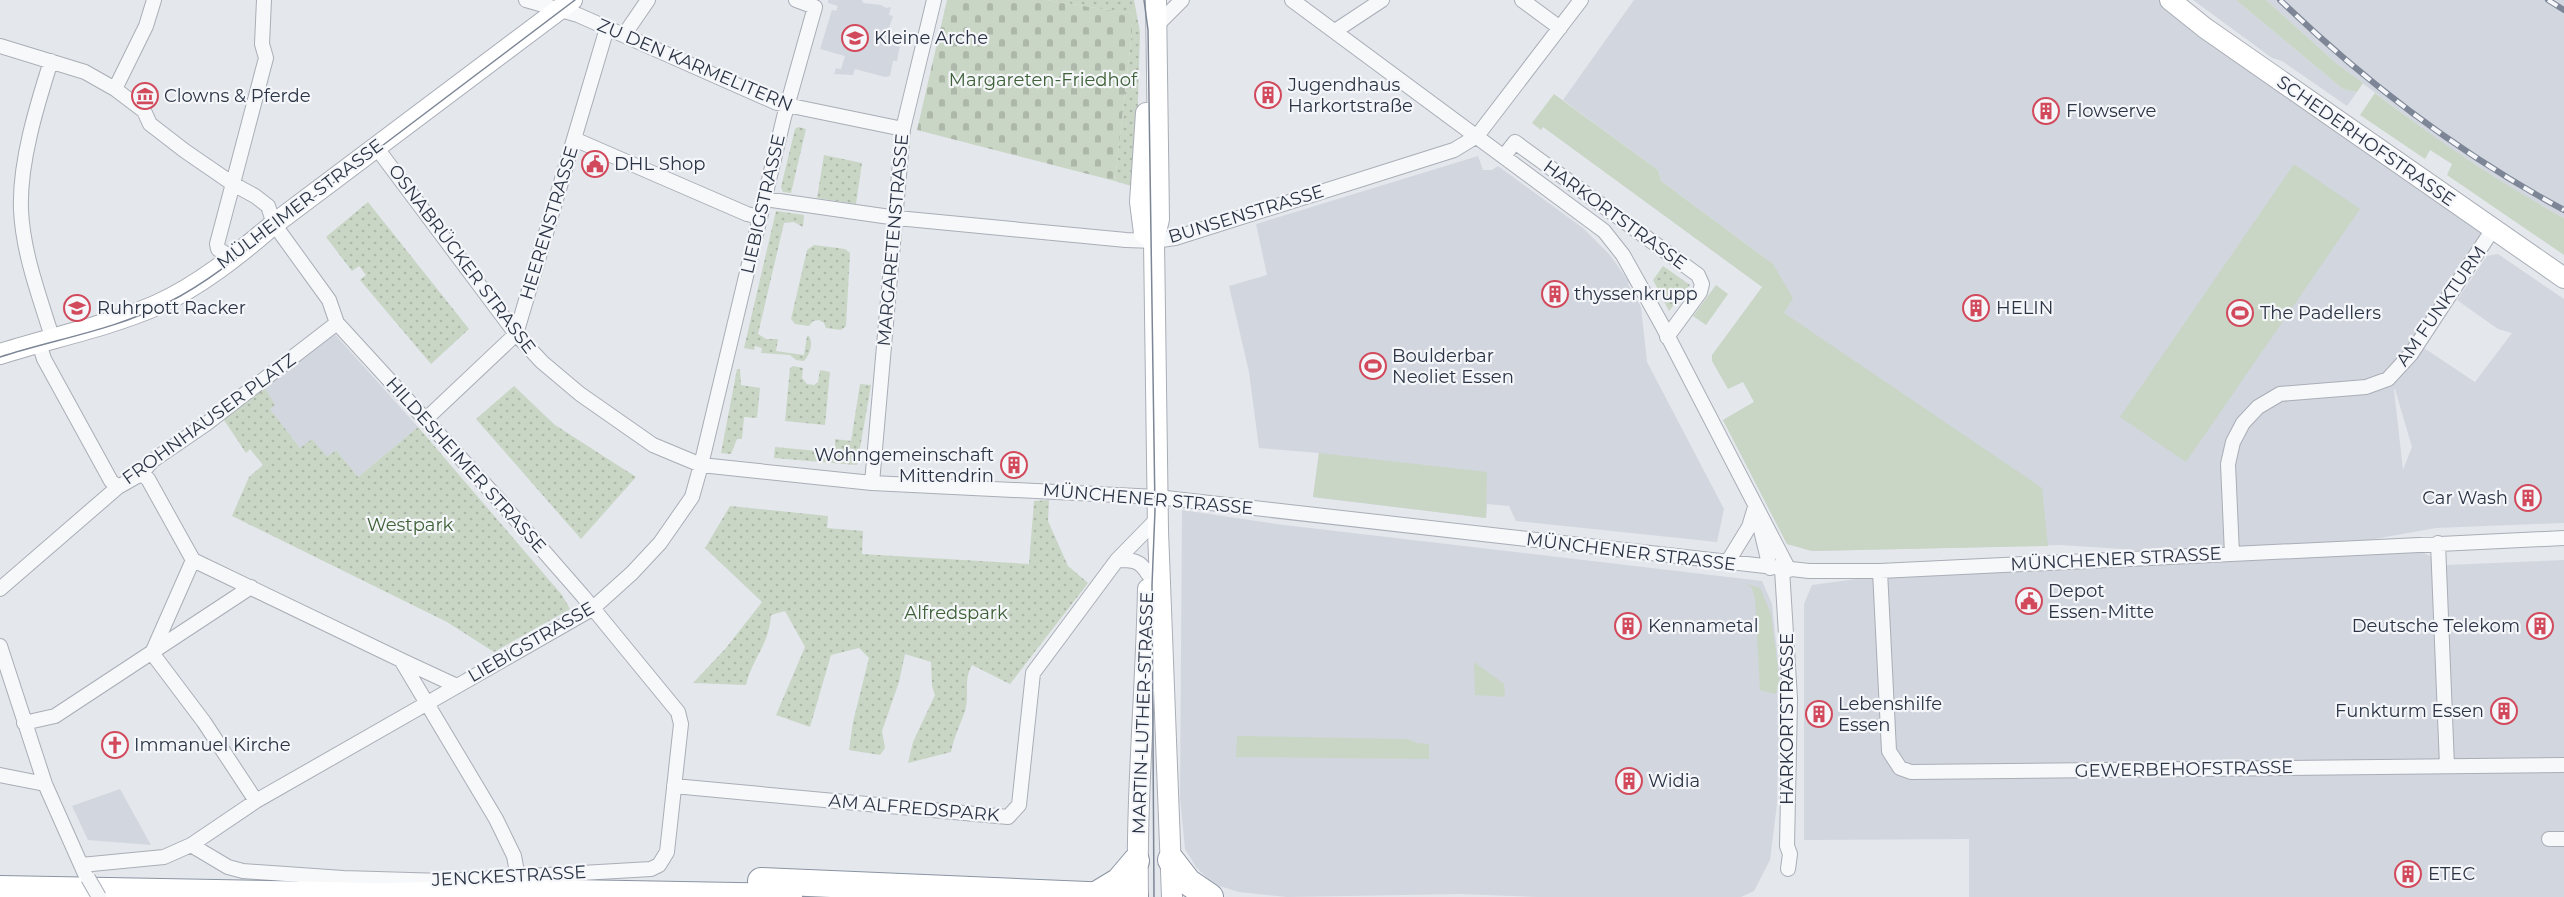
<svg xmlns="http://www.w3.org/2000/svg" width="2564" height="897" font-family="Montserrat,sans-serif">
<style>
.built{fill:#d2d6de;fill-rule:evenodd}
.grass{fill:#c9d6c5}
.cemetery{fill:url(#cemetery-stones)}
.park{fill:url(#park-dots)}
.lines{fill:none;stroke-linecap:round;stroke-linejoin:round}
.street-casing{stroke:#a9aeb7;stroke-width:16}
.secondary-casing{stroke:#a9aeb7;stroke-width:22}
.highway-casing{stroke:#8b94a3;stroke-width:28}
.street{stroke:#f7f8fa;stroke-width:14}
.secondary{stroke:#fff;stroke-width:20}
.highway{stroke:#fff;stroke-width:26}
.tram{stroke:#7d8696;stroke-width:1.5}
.rail-casing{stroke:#7d8696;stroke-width:6}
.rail{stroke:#f4f6f9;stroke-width:4;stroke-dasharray:11;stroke-linecap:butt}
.street-bridge-casing{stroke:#a9aeb7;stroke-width:16;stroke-linecap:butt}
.street-bridge{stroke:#f7f8fa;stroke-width:14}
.labels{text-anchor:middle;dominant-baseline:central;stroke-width:4.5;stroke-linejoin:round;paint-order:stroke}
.poi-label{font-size:18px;fill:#2b3445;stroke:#f4f6f9;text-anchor:start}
.street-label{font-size:18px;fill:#2b3445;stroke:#f4f6f9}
.park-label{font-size:18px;fill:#3f6138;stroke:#f4f6f9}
</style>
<defs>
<pattern id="cemetery-stones" width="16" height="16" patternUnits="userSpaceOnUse" patternTransform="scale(1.5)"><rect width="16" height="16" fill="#c9d6c5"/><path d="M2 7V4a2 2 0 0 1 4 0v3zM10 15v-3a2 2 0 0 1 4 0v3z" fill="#adb8ab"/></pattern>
<pattern id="park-dots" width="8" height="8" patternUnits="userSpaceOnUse" patternTransform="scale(1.5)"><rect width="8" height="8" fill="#c9d6c5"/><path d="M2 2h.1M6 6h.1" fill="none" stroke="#adb8ab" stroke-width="1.8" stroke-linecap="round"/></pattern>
</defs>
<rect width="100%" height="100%" fill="#e4e7ec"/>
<path class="built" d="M828 0H862L863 3 881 5 886 8 891 7 889 15 893 16 885 41 900 45 897 61H893L890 76 885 77 855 69 853 75 834 74 836 68 841 69 845 56 820 49 832 10 836 11 838 6 828 3Z
M1634 0H2162L2487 232 2399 365 2394 383 2424 348 2475 382 2512 333 2498 329 2457 300 2487 256 2498 254 2564 299V523L2436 528 2335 546 2184 553 2060 545 1812 551 1787 544 1723 420 1747 406 1849 359 1783 313 1765 258 1661 181 1658 170 1563 100ZM2395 389 2412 447 2403 470 2394 390Z
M2193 0H2236L2343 89 2357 92 2347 106 2282 61 2272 58Z
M2266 0H2564V218L2522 195 2442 143 2337 64Z
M1478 156 1483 170H1492L1498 166 1583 228 1610 255 1629 282 1628 284 1641 307 1647 362 1724 509 1717 542 1516 521 1509 506 1487 504 1486 518 1313 497 1319 453 1259 448 1249 372 1229 286 1267 275 1256 224Z
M332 331 418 427 358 477 336 450 327 457 300 448 270 409 269 397 263 385Z
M1182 510 1284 525 1762 581 1772 604 1780 680 1777 804 1770 860 1754 891 1741 897H1537L1461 894 1287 897 1239 892 1213 884 1196 867 1185 849 1180 798Z
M2422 552 2447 565 2564 560V897H1969V839L1804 840V604L1812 585 1856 579Z
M120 789 141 827 151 845 88 840 72 806Z"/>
<path class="grass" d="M2236 0H2266L2337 64 2363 83 2357 92 2343 89Z
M2375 93C2436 139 2497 182 2564 218V255L2447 175 2452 164 2430 150 2425 159 2360 115Z
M1554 94 1658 170 1661 181 1773 264 1793 298 1784 313 2042 488 2048 546 1812 551 1787 544 1723 420 1754 402 1743 382 1728 389 1712 361V355L1762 287 1543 127 1541 130 1532 123Z
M2294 164 2360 209 2186 462 2120 417Z
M1716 285 1728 294 1706 325 1693 316Z
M1319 453 1487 472 1486 518 1313 497Z
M1746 584 1760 588 1771 614 1780 684 1775 694 1760 690 1755 599 1752 588Z
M1474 662 1504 684 1505 697 1475 695Z
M1237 736 1407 739 1417 743 1429 744V759L1236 757Z"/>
<path class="cemetery" d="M947 0H1047L1134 14 1115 181 917 130Z"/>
<path class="park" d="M1047 0H1134L1140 32 1136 166 1131 186 1115 181 1134 14Z
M798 127 806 129 791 193 783 192 781 187 795 129Z
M824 155 862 163 856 204 817 198Z
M368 202 469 329 431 364 360 280 366 275 359 266 352 271 326 237Z
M776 211 804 215 803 227 794 222 784 223 758 334 766 339H778L776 351 804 355 807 336H809C814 345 809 355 804 361L796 360 790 355 761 353 762 348 755 346 754 350 744 348Z
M814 245 845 249 850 253 846 326 841 330 826 328 824 323 819 320 813 321 809 326 795 324 791 319 807 250Z
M1663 266 1690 285 1669 311 1653 280Z
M793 366 803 368 802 378 807 384 814 385 818 382 820 370 830 372 825 425 785 421 790 368Z
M737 369H740L741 385 760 388 757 418 744 417 742 439H737L731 454 721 453Z
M860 384 871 385 857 465 774 458 775 447 828 452 829 449H835V439L851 441Z
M263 385 275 405 270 409 300 448 312 439 327 457 336 450 358 477 418 427 562 595 570 609 494 652 447 622 232 516 249 477 263 465 250 449 246 453 220 414Z
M514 386 555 425 636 477 581 539 476 419Z
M1049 500 1048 521 1068 566 1088 583 1010 684 972 665C963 681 970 694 965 711 960 725 954 737 951 752L908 763 913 742 935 695 932 686 931 662 905 654 899 682 882 731 885 748 880 755 849 750 853 722 869 658 859 648 831 655 810 727 776 715 805 647 785 611 771 615C769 646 752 658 746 685L693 683 726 648 762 602 705 548 730 506 828 516 827 528 863 531 862 554 1029 564 1034 501Z"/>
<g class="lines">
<defs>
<path id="street" d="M526 0 578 15 777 103 903 129
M1292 0 1604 231 1623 255 1662 325 1789 570
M1522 0 1560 28
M1156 26 1182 0
M1335 31 1382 0
M624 35 648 0
M0 46 85 72 115 89 144 111 150 124 185 151 233 184 255 196 268 206 274 224 329 300 337 323 499 500 582 595 678 712 681 724 667 852 659 865 651 869 444 881 343 878
M51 61C37 105 19 163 21 210 23 254 40 298 53 340
M115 89 146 26 154 0
M574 139 747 214 760 217
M376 147 516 334 542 362 580 394 653 445 701 465 872 483 1157 497 1809 571H1880L2564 538
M1504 156 1515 142 1698 275 1702 284 1700 292 1667 337
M765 199 897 218 1126 240 1154 241 1175 238 1454 150 1477 136 1581 0
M232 258 218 249 217 244 266 58 262 44 264 0
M39 343 44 359 111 481 118 487 141 474 152 461 206 424 337 323
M426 419 516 334 607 28
M141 474 148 479 193 560 401 660 496 819 514 856 518 877
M872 483 903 129 934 0
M1760 526 1770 568
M2438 543 2447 766
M2232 554 2228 464 2233 442 2243 423 2258 407 2280 394 2366 387 2388 379 2411 354 2493 229
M1117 560C1133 560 1140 560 1148 574
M1727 563 1749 527 1755 507
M1782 569 1790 699 1787 846 1790 854 1788 869
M1880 571 1889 751 1900 768 1911 772 2564 765
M0 589 118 487
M0 646 45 784 85 874
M152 653 204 722 256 801
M152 653 193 560
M401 660 457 686
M24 723 55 716 251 587
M0 775 45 784
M674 786 1008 817 1019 805 1033 673 1117 560 1158 518
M2549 839H2564
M191 845 228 867 243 871 343 878V886
M81 865 164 857 191 845 256 801 592 609 632 573 660 543 692 497 701 465 784 117 815 7 796 0"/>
<path id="secondary" d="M1156 0 1159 219 1154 241 1158 531 1172 897
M2170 0 2205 28 2564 278
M1146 113 1140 202 1144 233 1154 241
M0 354C53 337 106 327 157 305 199 286 239 254 274 224L572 0
M1138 897C1136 794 1146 692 1148 589"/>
<path id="highway" d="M1171 860 1188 882 1210 897
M761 881 1135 897
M0 889 376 896 571 893 789 897
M1096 895 1119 881 1136 861"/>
</defs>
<use href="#street" class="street-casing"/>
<use href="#secondary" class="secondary-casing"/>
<use href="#highway" class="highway-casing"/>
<use href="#street" class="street"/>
<use href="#secondary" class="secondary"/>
<use href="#highway" class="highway"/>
<path class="tram" d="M1144 0 1148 30 1155 510 1152 585 1154 897
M0 357C55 339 115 330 167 303 207 283 242 254 276 226L575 0"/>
<defs>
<path id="rail" d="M2280 0C2365 82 2460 154 2564 210
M2548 0 2564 10"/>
</defs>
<use href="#rail" class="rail-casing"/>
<use href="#rail" class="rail"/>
<defs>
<path id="street-bridge" d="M88 878 99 897"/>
</defs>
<use href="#street-bridge" class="street-bridge-casing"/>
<use href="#street-bridge" class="street-bridge"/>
</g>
<defs>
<symbol id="school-ring" viewBox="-11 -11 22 22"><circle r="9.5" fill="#f4f6f9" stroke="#d1495b" stroke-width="1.5"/><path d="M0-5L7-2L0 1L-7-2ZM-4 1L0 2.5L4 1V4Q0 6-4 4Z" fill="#d1495b"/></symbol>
<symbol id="building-ring" viewBox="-11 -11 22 22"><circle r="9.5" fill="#f4f6f9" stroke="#d1495b" stroke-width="1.5"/><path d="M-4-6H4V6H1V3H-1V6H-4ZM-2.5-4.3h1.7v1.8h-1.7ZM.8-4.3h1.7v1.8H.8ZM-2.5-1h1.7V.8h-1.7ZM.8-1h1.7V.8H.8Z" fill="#d1495b"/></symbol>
<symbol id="museum-ring" viewBox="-11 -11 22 22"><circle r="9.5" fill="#f4f6f9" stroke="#d1495b" stroke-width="1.5"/><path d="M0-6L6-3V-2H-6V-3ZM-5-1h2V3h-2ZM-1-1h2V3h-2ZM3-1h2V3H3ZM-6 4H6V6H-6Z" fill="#d1495b"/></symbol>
<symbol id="civic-ring" viewBox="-11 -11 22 22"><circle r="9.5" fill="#f4f6f9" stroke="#d1495b" stroke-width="1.5"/><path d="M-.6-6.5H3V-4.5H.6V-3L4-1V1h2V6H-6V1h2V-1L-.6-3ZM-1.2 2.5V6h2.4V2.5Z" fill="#d1495b"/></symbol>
<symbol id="stadium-ring" viewBox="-11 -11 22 22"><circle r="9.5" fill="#f4f6f9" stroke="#d1495b" stroke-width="1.5"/><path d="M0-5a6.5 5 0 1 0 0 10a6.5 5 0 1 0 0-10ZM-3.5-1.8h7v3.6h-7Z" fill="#d1495b"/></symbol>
<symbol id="church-ring" viewBox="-11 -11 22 22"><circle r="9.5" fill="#f4f6f9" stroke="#d1495b" stroke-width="1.5"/><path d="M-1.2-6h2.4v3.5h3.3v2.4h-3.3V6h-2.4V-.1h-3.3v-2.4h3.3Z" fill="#d1495b"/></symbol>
</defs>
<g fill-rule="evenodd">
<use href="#school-ring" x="840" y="23" width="30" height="30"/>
<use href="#building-ring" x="1253" y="80" width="30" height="30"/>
<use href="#museum-ring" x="130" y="81" width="30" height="30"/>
<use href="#building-ring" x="2031" y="96" width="30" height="30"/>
<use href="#civic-ring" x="580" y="149" width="30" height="30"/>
<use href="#building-ring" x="1540" y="279" width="30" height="30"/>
<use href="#school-ring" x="62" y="293" width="30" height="30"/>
<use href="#building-ring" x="1961" y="293" width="30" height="30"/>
<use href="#stadium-ring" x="2225" y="298" width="30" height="30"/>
<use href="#stadium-ring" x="1358" y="351" width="30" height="30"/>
<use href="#building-ring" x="999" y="450" width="30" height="30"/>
<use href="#building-ring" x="2513" y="483" width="30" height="30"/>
<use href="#civic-ring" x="2014" y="586" width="30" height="30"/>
<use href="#building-ring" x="1613" y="611" width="30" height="30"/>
<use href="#building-ring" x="2525" y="611" width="30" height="30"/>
<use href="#building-ring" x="2489" y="696" width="30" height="30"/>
<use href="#building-ring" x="1804" y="699" width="30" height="30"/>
<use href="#church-ring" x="100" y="730" width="30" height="30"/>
<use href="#building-ring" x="1614" y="766" width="30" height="30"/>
<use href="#building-ring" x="2393" y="859" width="30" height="30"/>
</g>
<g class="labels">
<g class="poi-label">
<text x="874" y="38">Kleine Arche</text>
<text x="1288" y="85">Jugendhaus<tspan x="1288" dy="21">Harkortstraße</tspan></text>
<text x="164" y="96">Clowns &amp; Pferde</text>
<text x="2066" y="111">Flowserve</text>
<text x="614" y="164">DHL Shop</text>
<text x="1574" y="294">thyssenkrupp</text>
<text x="97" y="308">Ruhrpott Racker</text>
<text x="1996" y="308">HELIN</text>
<text x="2260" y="313">The Padellers</text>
<text x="1392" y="356">Boulderbar<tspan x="1392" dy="21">Neoliet Essen</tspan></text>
<text x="994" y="455" text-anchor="end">Wohngemeinschaft<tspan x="994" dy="21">Mittendrin</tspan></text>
<text x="2508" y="498" text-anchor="end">Car Wash</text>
<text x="2048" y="591">Depot<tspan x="2048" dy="21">Essen-Mitte</tspan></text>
<text x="1648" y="626">Kennametal</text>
<text x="2520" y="626" text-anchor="end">Deutsche Telekom</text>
<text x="1838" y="704">Lebenshilfe<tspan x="1838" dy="21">Essen</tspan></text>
<text x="2484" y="711" text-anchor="end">Funkturm Essen</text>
<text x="134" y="745">Immanuel Kirche</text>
<text x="1648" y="781">Widia</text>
<text x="2428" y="874">ETEC</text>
</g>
<g class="street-label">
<text transform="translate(695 65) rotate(23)">ZU DEN KARMELITERN</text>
<text transform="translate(2366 141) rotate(35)">SCHEDERHOFSTRASSE</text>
<text transform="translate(300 204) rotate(-37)">MÜLHEIMER STRASSE</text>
<text transform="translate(763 204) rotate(-77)">LIEBIGSTRASSE</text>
<text transform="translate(1246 214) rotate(-17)">BUNSENSTRASSE</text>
<text transform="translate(1615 215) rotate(36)">HARKORTSTRASSE</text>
<text transform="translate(549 223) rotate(-73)">HEERENSTRASSE</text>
<text transform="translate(893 240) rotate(-85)">MARGARETENSTRASSE</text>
<text transform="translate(462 259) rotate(53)">OSNABRÜCKER STRASSE</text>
<text transform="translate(2441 306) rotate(-55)">AM FUNKTURM</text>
<text transform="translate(209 419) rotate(-36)">FROHNHAUSER PLATZ</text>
<text transform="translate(466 465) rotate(48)">HILDESHEIMER STRASSE</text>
<text transform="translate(1148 499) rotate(5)">MÜNCHENER STRASSE</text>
<text transform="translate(1631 552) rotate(7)">MÜNCHENER STRASSE</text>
<text transform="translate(2116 559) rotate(-3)">MÜNCHENER STRASSE</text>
<text transform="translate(531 642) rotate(-30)">LIEBIGSTRASSE</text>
<text transform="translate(1143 713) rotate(-88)">MARTIN-LUTHER-STRASSE</text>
<text transform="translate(1787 719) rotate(-90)">HARKORTSTRASSE</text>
<text transform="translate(2184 769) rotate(-1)">GEWERBEHOFSTRASSE</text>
<text transform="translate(914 808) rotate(5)">AM ALFREDSPARK</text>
<text transform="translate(509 876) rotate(-3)">JENCKESTRASSE</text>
</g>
<g class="park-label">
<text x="1043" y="80">Margareten-Friedhof</text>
<text x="410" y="525">Westpark</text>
<text x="956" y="613">Alfredspark</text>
</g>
</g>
</svg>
